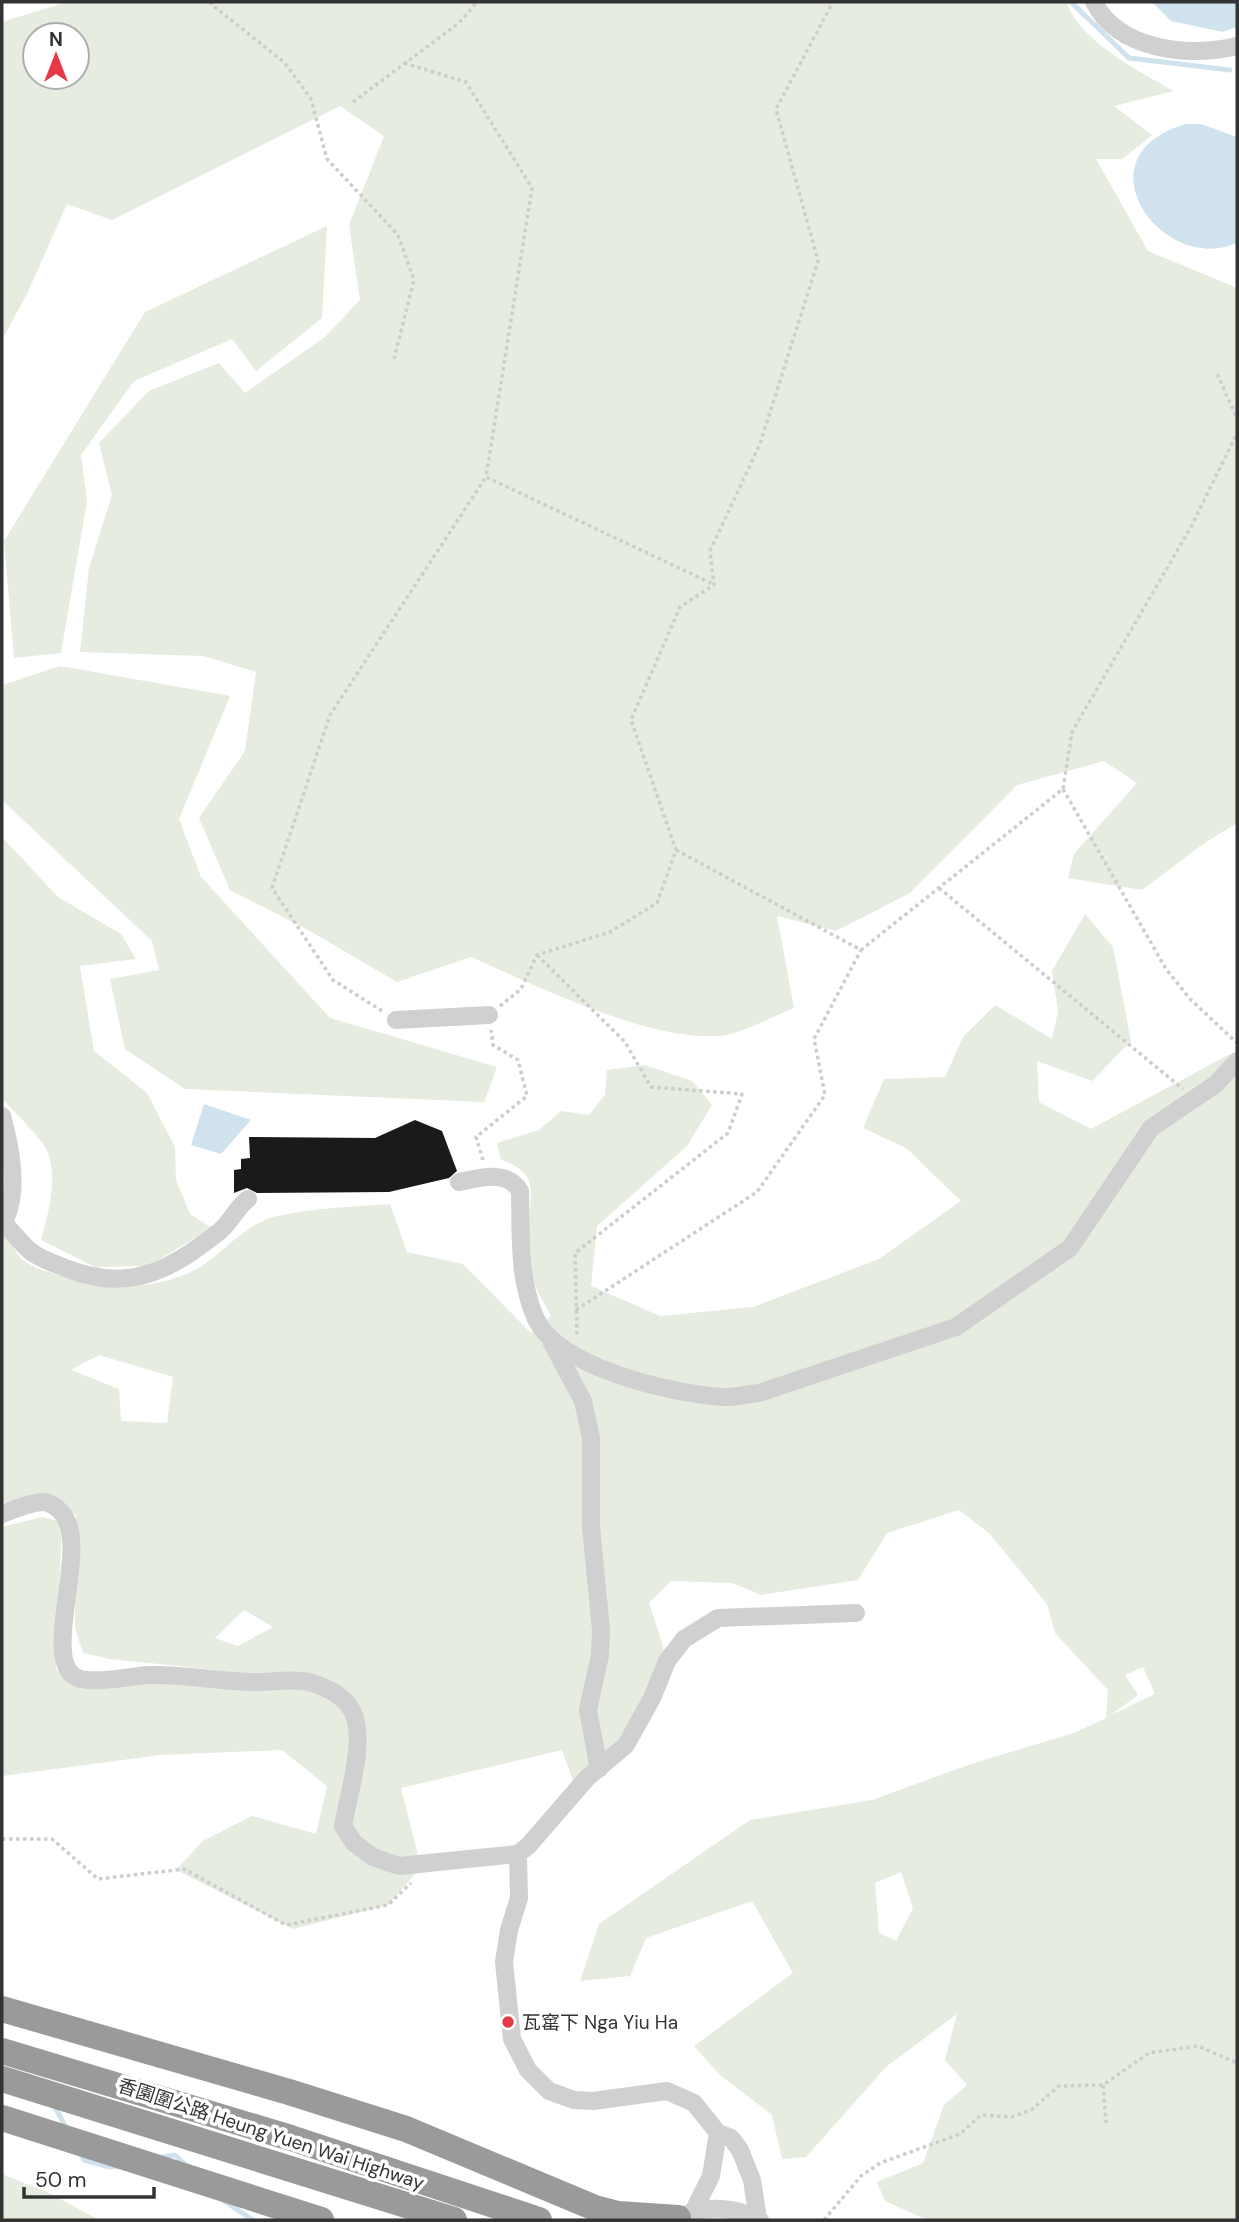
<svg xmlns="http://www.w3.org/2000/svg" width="1239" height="2222" font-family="'DM Sans','Noto Sans SC',sans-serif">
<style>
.green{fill:#e6ecdf;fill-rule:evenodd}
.water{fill:#cfe2ee}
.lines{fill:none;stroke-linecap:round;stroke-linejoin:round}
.stream{stroke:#cfe2ee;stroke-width:5}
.building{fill:#1a1a1a}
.path{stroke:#cdcdcd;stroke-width:3.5;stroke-dasharray:3.5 3.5;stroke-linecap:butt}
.minor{stroke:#d0d0d0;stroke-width:18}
.highway{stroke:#9a9a9a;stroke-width:26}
.poi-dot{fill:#e63946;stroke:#fff;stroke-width:2.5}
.labels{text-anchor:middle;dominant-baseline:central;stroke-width:7;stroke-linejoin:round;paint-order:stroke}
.poi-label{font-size:19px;fill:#333;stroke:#fff;text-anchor:start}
.street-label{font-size:19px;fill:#333;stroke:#fff}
</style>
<rect width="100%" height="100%" fill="#fff"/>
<path class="green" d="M67 2H1067C1077 40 1142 73 1174 91L1114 106 1152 135 1122 159H1096L1148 251 1237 288V823L1203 844 1142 890 1068 878 1074 854 1137 783 1104 761 1017 785 910 893 836 931 777 916 794 1008C774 1016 739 1035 719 1036 647 1041 537 986 471 957L397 982 310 931 230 890 199 818 245 751 256 672 204 656 80 652 89 568 112 495 99 443 149 391 219 363 245 393 325 337 360 300 349 225 384 136 340 106 112 220 67 204 27 294 2 340V22ZM35 35H77V77H35Z
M327 226 322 318 256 371 232 339 134 381 81 455 87 501 61 653 14 658 4 541 145 312Z
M60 666 230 696 179 819 201 877 330 1018 497 1067 484 1102 185 1089 125 1049 110 979 159 970 152 941 2 800V685Z
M2 837 58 897 121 934 136 959 80 966 94 1051 147 1093 175 1147 176 1180 190 1214 212 1228 148 1266 95 1267 41 1240C48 1214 58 1180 48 1153 43 1138 13 1112 2 1098Z
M1085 914 1113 947 1131 1041 1092 1081 1037 1061 1039 1102 1091 1129 1228 1055H1237V2220H927L885 2201 877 2182 923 2163 944 2105 967 2085 945 2060 957 2014 886 2067 806 2157 782 2159 772 2115 720 2075 694 2046 793 1973 752 1901 646 1938 630 1976 580 1981 599 1924 750 1820 872 1800 971 1764 1074 1733 1106 1718 1108 1690 1055 1633 1047 1604 990 1534 959 1510 887 1533 858 1580 761 1595 732 1583 671 1581 649 1603 664 1649 625 1738 575 1786 562 1750 401 1788 421 1867 388 1905 293 1929 176 1870 203 1841 252 1816 316 1834 327 1786 282 1750 160 1755 2 1776V1527L42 1517 62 1522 56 1670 83 1689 211 1677 217 1670 110 1659 83 1653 75 1628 76 1515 55 1497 2 1503V1230C11 1235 12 1248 19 1256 24 1264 42 1270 52 1273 96 1290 149 1292 193 1271 219 1258 239 1229 268 1219 301 1208 355 1207 390 1204L407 1252 463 1264 531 1333 551 1316C545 1304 535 1289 532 1276 529 1263 528 1245 528 1232 528 1198 544 1173 501 1160L497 1143 539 1130 561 1111 589 1115 605 1095 607 1070 645 1065 692 1081 712 1105 687 1146 597 1226 591 1286 660 1316 753 1307 879 1259 961 1201 906 1148 863 1128 884 1079 945 1077 963 1037 995 1005 1052 1039 1058 1011 1052 971ZM99 1355 173 1377 167 1423 121 1421 119 1389 71 1370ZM244 1610 273 1627 238 1646 215 1638ZM1143 1667 1155 1694 1111 1715 1138 1695 1125 1675ZM901 1872 913 1908 896 1941 879 1933 875 1883Z
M2 2174 49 2193 99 2220H2Z"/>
<path class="water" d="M1152 2H1237V27L1223 32 1171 21Z
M1186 124H1201L1237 137V243C1163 276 1075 156 1186 124Z
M204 1104 251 1120 221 1154 191 1145Z"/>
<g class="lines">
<path class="stream" d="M1071 2 1129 58 1230 70
M53 2104 67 2129
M80 2153 84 2160 110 2167 118 2166
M162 2157 175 2155 186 2165
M224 2201 253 2220"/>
</g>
<path class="building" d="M415 1120 442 1131 457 1171 449 1178 389 1192 257 1193 247 1188 234 1193V1170L241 1169V1159L250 1158 249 1137 375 1138Z"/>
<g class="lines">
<path class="path" d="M213 2 211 4 285 63 311 99 327 159 398 235 414 280 394 359
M404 63 466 82 532 188 486 477 713 584
M353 102 459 23 477 2
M1217 374 1237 418
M1063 789 1166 969 1191 1000 1237 1043
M676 850 861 950 1063 789 1072 732 1191 527 1237 433
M939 888 1183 1089
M537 955 625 1042 651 1087 742 1094 728 1133 575 1253 577 1337
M500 1006 521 989 537 955 610 932 657 903 676 850 631 720 680 607 714 585 710 551 760 444 818 261 776 109 833 2
M382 1011 333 980 272 888 330 715 486 477
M483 1160 476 1137 527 1096 518 1060 493 1045 491 1030
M576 1310 757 1192 825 1095 814 1039 861 950
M2 1839H52L98 1879 184 1869 286 1925 388 1905 411 1883
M1103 2085 1106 2123
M824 2220 861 2176 880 2163 960 2134 981 2115 1012 2117 1031 2110 1059 2086 1103 2085 1149 2053 1198 2046 1237 2063"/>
<path class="minor" d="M1094 2C1118 50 1189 58 1237 46
M396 1020 489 1015
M2 1116C11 1148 20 1196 2 1225
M459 1182C479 1178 507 1169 520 1191 521 1234 518 1277 535 1317 557 1368 671 1393 721 1397 733 1398 747 1394 759 1393L956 1327 1070 1248 1151 1128 1216 1084 1237 1061
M3 1222C12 1231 20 1242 29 1250 39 1259 56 1264 68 1269 130 1293 171 1270 220 1231 231 1222 236 1208 248 1199
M552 1343 583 1401 591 1438V1527L601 1630 600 1655 588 1710 599 1769
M2 1514C14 1510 30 1502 43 1502 49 1502 57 1507 61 1512 95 1546 30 1677 87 1680 107 1682 130 1676 150 1675 185 1674 221 1682 256 1682 274 1682 292 1678 309 1682 326 1687 344 1695 352 1711 367 1738 348 1796 343 1826L354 1843 373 1857 399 1866 518 1854 528 1846 587 1778 626 1745 652 1698 667 1661 684 1639 718 1618 856 1613
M518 1854 519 1898 509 1930 504 1962 512 2039 528 2070 549 2091 574 2100 593 2101 667 2091 694 2103 718 2133 731 2138 740 2150 752 2180 758 2219
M693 2212 711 2176 718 2133
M675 2220C701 2204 734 2206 760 2220"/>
<path class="highway" d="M2 2009 289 2092 406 2129 595 2208 618 2214 678 2218
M2 2051 291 2138 539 2220
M2 2079 454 2220
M2 2118 321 2220"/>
</g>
<circle class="poi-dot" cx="508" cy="2022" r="7"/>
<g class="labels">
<g class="poi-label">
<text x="522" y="2022">瓦窰下 Nga Yiu Ha</text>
</g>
<g class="street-label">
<text transform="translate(271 2134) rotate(18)">香園圍公路 Heung Yuen Wai Highway</text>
</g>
</g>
<rect width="1239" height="2222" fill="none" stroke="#333333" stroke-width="7"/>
<g transform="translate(56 56)"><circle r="33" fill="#ffffff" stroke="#adadad" stroke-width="2"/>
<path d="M0-5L12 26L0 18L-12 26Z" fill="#e63946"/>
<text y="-10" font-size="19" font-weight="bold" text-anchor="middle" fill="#333333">N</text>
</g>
<path d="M24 2187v10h130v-10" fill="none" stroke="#333333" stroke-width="3.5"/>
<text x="35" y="2187" font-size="21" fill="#333333" stroke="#ffffff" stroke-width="5" paint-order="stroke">50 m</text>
</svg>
